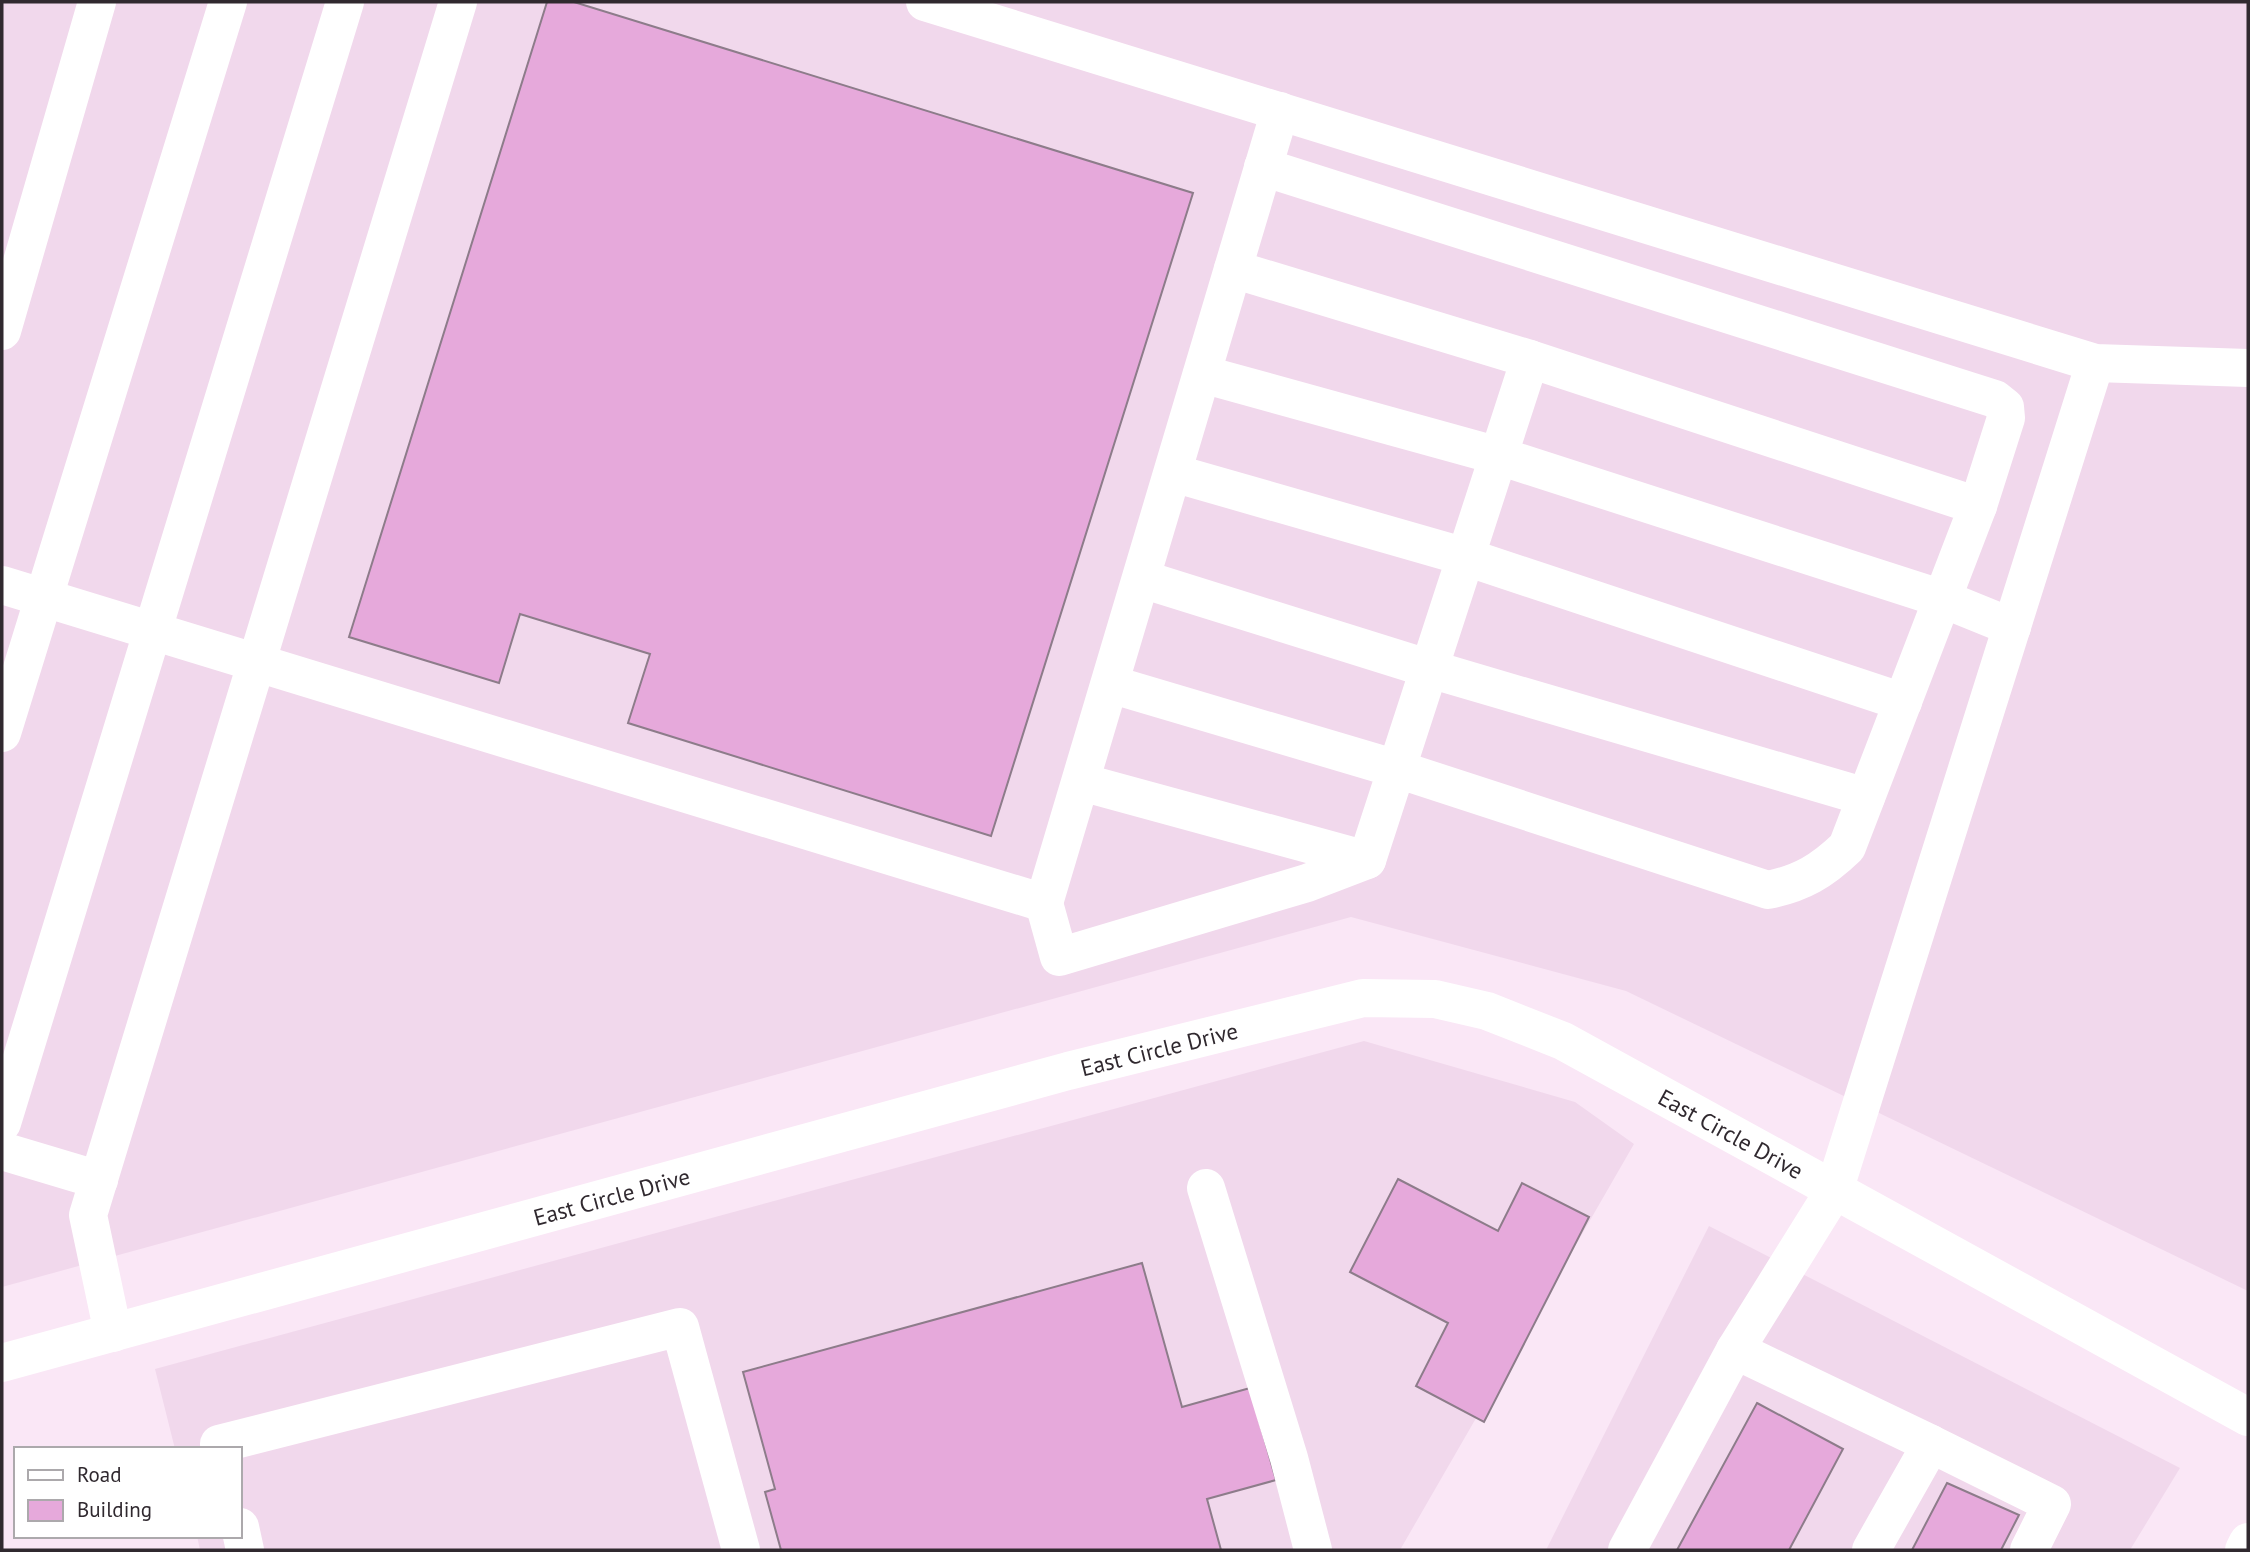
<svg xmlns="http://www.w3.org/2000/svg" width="2250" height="1552" font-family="'PT Sans',sans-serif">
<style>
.built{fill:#f1d8ec}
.building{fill:#e6a9db;stroke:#8d7c8a;stroke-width:2}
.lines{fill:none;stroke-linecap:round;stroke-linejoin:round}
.minor{stroke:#fff;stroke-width:38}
.labels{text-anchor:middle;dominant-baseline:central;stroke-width:6;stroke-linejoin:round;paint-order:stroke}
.street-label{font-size:23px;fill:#30292f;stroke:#fff}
</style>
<rect width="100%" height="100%" fill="#fae7f6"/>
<path class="built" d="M2 2H2248V1291L1626 991 1351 917 2 1287Z
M1364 1041 1575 1102 1634 1144 1400 1550H200L197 1536H240V1449H175L155 1369Z
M1709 1226 2180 1468 2130 1550H1546Z"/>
<path class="building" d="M547 2H574L1193 193 991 836 628 723 650 654 520 614 499 683 349 637Z
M1398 1179 1498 1231 1522 1183 1589 1217 1484 1422 1416 1386 1448 1323 1350 1272Z
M1142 1263 1182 1407 1250 1388 1276 1480 1207 1499 1221 1550H781L765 1492 775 1489 743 1372Z
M1757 1403 1843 1449 1789 1550H1677Z
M1947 1483 2019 1515 2001 1550H1912Z"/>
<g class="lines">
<g class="minor">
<path d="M925 2 2095 363 2248 368"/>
<path d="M1263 167 1995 399 2005 407 2006 418 1978 506"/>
<path d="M1233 269 1530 359"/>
<path d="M2 331 97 2"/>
<path d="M1202 374 1499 456 1943 599 2012 627"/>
<path d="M1173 473 1466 557 1903 702"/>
<path d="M1142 579 1430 669 1866 797"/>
<path d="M2 585 1044 903 1280 111"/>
<path d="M2 733 228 2"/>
<path d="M1081 782 1367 860"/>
<path d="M1044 903 1059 957 1307 883 1367 860C1422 693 1477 526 1530 359L1978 506 1847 847C1822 871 1802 883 1768 890L1397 769 1110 684"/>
<path d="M2 1123 345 2"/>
<path d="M2 1151 99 1180"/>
<path d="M1206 1188 1289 1458 1313 1550"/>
<path d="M113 1333 88 1215 458 2"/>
<path id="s1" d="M2 1363 1068 1071 1363 998 1435 999 1487 1011 1563 1041 2248 1417"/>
<path d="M1931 1444 2052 1504 2029 1550"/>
<path d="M220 1449 219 1444 680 1327 741 1550"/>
<path d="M240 1527 245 1550"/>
<path d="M1627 1550 1735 1350"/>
<path d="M1871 1550 1931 1444 1735 1350 1834 1191 2095 363"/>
<path d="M2244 1550 2248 1542"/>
</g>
</g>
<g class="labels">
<g class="street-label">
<text stroke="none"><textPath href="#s1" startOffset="1199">East Circle Drive</textPath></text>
<text stroke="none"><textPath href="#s1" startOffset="1808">East Circle Drive</textPath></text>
<text stroke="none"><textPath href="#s1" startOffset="632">East Circle Drive</textPath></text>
</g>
</g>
<rect width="2250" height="1552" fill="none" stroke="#30292f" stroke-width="7"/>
<rect x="14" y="1447" width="228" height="91" fill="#ffffff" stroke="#aca9ac" stroke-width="2"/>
<rect x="28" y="1470" width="35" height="10" fill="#ffffff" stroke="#aca9ac" stroke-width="2"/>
<text x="77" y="1482" font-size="21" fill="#30292f">Road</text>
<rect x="28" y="1500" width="35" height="21" fill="#e6a9db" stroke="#aca9ac" stroke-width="2"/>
<text x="77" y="1517" font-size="21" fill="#30292f">Building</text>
</svg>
